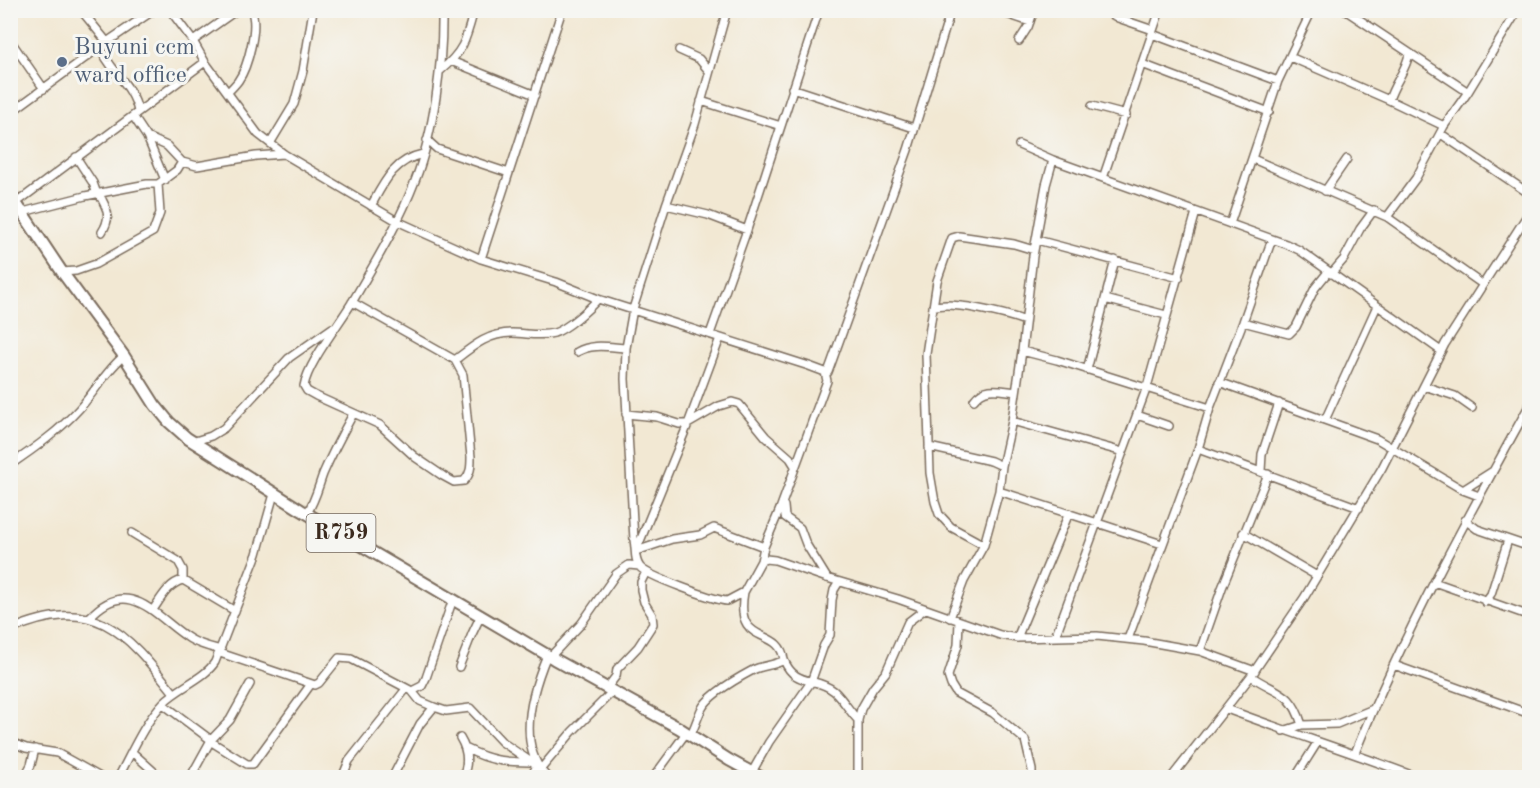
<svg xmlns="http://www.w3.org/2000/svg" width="1540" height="788" font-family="'Old Standard TT',serif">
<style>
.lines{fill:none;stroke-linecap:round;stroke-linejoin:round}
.street-casing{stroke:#7b6c5d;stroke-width:10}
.primary-casing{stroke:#7b6c5d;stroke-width:14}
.street{stroke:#fff;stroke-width:7}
.primary{stroke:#fff;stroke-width:10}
.service-dot{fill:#5c6f8a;stroke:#f6f6f2;stroke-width:2}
.labels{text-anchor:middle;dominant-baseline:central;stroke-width:6;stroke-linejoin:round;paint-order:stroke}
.shield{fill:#f6f6f2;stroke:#73675e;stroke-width:1.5}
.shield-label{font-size:22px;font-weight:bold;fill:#3b2a1e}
.service-label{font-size:24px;fill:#4e5e75;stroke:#f6f6f2;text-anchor:start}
</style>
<rect width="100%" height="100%" fill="#f6f6f2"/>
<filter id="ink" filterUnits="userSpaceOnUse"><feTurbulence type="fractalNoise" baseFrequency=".0167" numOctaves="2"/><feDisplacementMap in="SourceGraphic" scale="12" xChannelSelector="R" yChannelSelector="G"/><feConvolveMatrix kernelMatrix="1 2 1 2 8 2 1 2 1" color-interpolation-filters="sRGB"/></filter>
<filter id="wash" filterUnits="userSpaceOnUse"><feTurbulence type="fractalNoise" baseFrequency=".008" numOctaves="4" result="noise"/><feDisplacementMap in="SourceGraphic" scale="24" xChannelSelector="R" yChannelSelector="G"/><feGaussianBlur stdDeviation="1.35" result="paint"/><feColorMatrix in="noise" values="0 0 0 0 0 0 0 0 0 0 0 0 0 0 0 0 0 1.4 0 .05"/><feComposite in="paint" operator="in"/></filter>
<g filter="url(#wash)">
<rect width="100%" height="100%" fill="#f2e8d3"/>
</g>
<g filter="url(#ink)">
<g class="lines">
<defs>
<path id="street" d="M81 10 107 42
M170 10 193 41 205 62 258 134 284 154 397 221 481 259 556 282 598 299 809 366 825 372 827 381 780 509 764 547 761 561 744 592 727 601C714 600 647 576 640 567 634 560 636 549 634 540L625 379 626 348 633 309 666 205 695 124 727 10
M995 10 1030 22
M1104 10 1118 18 1153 30
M1345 10 1468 92
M10 11 11 10
M1152 34 1278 81
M10 40 44 89
M193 41 237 10
M1019 41 1028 27 1034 10
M100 47C109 70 134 86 138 112
M679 50 699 59 709 71
M1290 57 1389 100 1444 126
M451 61 535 95
M1142 64 1269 112
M440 71C464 51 466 40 474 10
M792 88 914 128
M228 92C232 88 235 85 238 81 248 67 259 25 251 10
M1389 100C1394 83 1406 71 1409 54
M701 101 781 126
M1092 106 1126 115
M10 113 107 42 154 10
M133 116 147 137 167 146 182 162 197 166 256 156 284 154
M1441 134 1530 194
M147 137 165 180
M427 140 437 149 509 173
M271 142 294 104 303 71 313 10
M1019 145 1053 160 1286 244 1299 250 1441 351
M76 157 93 183 97 194
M1253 159 1387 217 1482 284
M1103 178 1160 10
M1325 191 1347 159
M99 194C107 208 112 217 102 232
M16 203 205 62
M666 205 708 215 747 230
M371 206C384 182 394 160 423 154
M23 212 85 196 147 184H158L177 170 182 162
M1387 217 1416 178 1444 126 1468 92 1518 10
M1230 224 1278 81 1312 10
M1037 240 1179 278
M481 259 562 10
M62 272 76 271 96 264 153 232 160 213 158 184
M1331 274 1344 259 1360 229 1374 210
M1105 299 1166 315
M352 302 455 360 463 375 471 457C471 466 471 474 464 481L454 482 443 476 415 457 380 425 316 396 307 391 304 386C308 362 341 322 354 299 376 261 399 223 415 181 434 132 443 63 442 10
M933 307C949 300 1007 314 1025 321
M1243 322 1289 334 1296 327 1315 288 1328 272
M710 334 747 230 819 10
M1022 351 1057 360 1210 408
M577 352C592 343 609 347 626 348
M455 360C473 346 488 333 512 333 527 333 539 337 554 333 567 329 589 309 598 299
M1087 370 1115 260
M825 372H828L831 364 908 150 951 10
M1219 382 1377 439 1463 490 1479 496
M1424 386 1455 396 1472 408
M974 400C985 385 999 390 1016 392
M626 414 657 417 679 424H688L719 406 732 402 739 404 766 437 790 458 795 466
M1137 415 1169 426
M1325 420 1377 306
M1012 421 1123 452
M192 442 211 436 224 428 289 358 332 328
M929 447 991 461 1002 466
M1198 449 1359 508
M10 465C35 448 59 431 79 409 94 393 108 368 124 356
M1261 471 1262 454 1279 403
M1463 490 1493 471
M999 491 1162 544
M784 506 785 517 800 528 806 544 827 578
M307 513C315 501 318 488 323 474 332 453 342 434 353 414
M1465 520 1477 529 1530 547
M132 533 178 561 183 570V580
M1243 533 1317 576
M984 545 951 527 939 514 935 502 930 473 926 354 937 281 952 238 959 236 1014 244 1034 250
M636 551 688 424 720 338
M636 551 672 539 700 535 714 528 764 547
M761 561 766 559 775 560 827 578 898 599 1000 635 1017 638 1097 636 1144 641 1200 651 1255 671
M1434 582 1530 616
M1485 602 1491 594 1508 540
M153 610C161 598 169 583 183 580L235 611
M90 617C130 574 157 619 190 639 200 645 210 647 221 650
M950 618 964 581 984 545 999 491 1002 466 1012 421 1022 351 1033 256 1046 185 1053 160
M959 621 958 645 948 676 951 685 956 693 993 713 1025 740 1032 770V778
M10 630C94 594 124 630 174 693
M1055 637 1147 387 1196 212
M1017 638 1069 513
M1128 639 1198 449 1210 408 1243 322 1272 239
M1200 651 1222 588 1268 474
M220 653 315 685 319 683 339 658 351 659 412 691 420 701 434 707 446 711 470 708 502 742 537 766 530 778
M547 655C532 691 515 746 548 778
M550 657 581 624 616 574 629 565 639 566
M784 660C795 687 815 676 834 691 843 699 849 711 858 720
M1394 665 1530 714
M459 667 472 634 481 615
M1251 676C1277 694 1291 689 1302 725
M607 688 616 676 617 669 638 647 653 624 652 615 644 602 641 590V582L646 572
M412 691 422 686 426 678 453 599
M163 704 211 740
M1227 709C1290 733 1355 753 1419 778
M1283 731 1302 725 1337 724 1373 709
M690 736C695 727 697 719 701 710 708 695 738 678 753 670 762 665 774 666 784 660 780 625 734 649 744 592
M460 738C468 751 469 764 462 778
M210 741 247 764H253L311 684
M10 742 26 748 57 753 102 778
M467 749C491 761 504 762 529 762
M132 752 161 778
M1355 753C1404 632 1467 518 1530 404
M540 770 572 732 612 692
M752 772 769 742 811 682 824 645 830 635 832 600 834 590 839 582
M24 778 31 765 35 749
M118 778C132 752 144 723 164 702 179 687 205 678 215 662L257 554 274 494
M190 778 211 740 230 720 250 684
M342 778 349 761 406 689
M392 778 420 724 434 707
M653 778 686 733
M858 778V720L861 709 873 688 886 672 908 622 925 609
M1171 778 1251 676 1304 598 1382 468 1445 344 1530 211
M1295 778 1317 743"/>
<path id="primary" d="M10 191 16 203 62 272 124 356 155 405 169 422 187 438 301 510 554 659 679 728 729 760 762 778"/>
</defs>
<use href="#street" class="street-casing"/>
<use href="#primary" class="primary-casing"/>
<use href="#street" class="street"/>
<use href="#primary" class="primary"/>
</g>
</g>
<circle class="service-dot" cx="62" cy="62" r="6"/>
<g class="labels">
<rect class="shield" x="306.5" y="514" width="69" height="38" rx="4.5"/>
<g class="shield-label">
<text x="341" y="533">R759</text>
</g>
<g class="service-label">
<text x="74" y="48">Buyuni ccm<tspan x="74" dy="28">ward office</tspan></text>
</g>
</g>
<rect width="1540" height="788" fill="none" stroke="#f6f6f2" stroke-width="36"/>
</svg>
